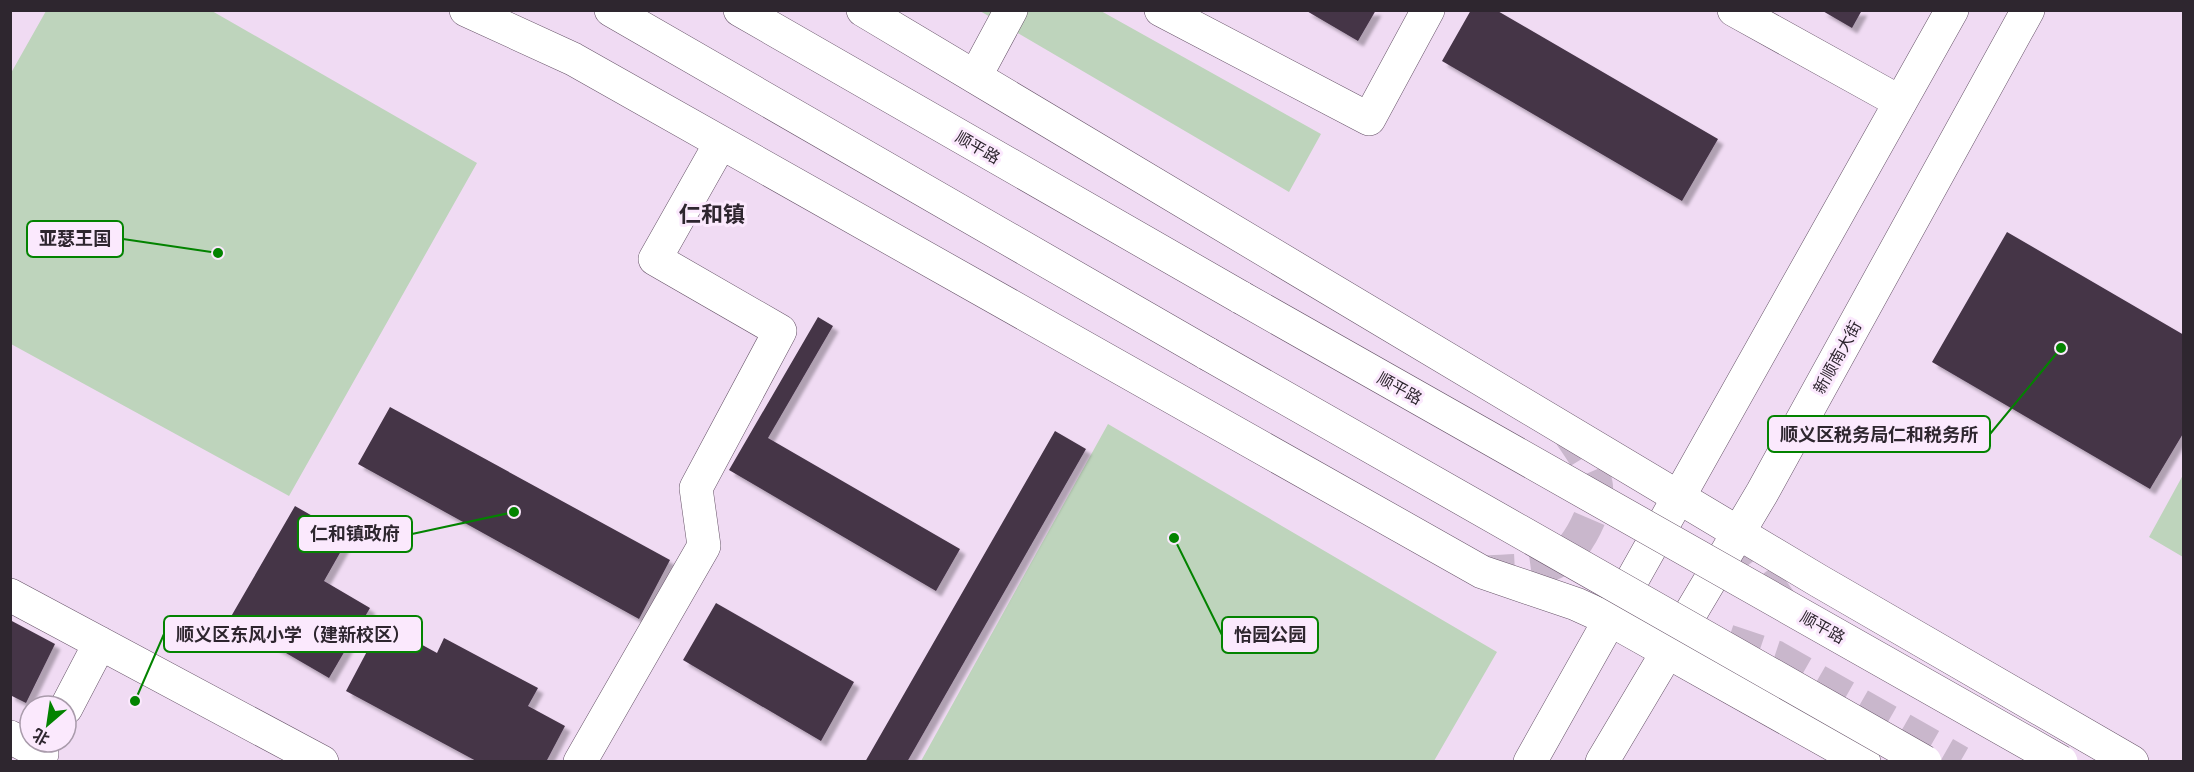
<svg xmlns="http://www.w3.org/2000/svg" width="2194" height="772" font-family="Manrope,'Noto Sans SC',sans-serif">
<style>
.green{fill:#bed4bc}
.building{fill:#453447;filter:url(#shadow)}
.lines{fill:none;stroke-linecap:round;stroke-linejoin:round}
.minor-tunnel{stroke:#c9b7cc;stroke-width:33;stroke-dasharray:33 16;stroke-linecap:butt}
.minor-casing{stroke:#655267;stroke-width:34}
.major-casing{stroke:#655267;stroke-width:34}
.minor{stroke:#fff;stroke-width:33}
.major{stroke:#fff;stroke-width:33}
.major-bridge-casing{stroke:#655267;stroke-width:34;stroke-linecap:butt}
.major-bridge{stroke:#fff;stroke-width:33}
.labels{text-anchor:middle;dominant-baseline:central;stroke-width:6;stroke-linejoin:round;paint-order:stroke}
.street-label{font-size:16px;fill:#2e262f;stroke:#fbe9fd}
.district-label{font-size:22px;font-weight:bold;fill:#2e262f;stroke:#fbe9fd}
.leader{fill:none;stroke:#038300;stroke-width:2}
.callout-dot{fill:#038300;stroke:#fbe9fd;stroke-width:2}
.callout{fill:#fbe9fd;stroke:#038300;stroke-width:2}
.callout-label{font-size:18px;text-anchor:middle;font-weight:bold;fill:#2e262f}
</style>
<defs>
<filter id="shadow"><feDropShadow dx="5.5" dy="5.5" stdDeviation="1.5" flood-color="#0004"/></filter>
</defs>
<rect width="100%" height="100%" fill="#f0dbf3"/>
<path class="green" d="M46 11H212L477 163 289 496 11 344V73Z
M980 11H1101L1321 134 1289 192Z
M1108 424 1497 652 1434 761H921Z
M2183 475V557L2149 537Z"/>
<path class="building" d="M1305 10H1376L1358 41Z
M1471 10H1496L1718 139 1682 201 1442 61Z
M1821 10H1862L1852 28Z
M2007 232 2184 335V432L2150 489 1932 362Z
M818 317 833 326 768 438 960 549 936 591 729 470Z
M390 407 670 560 639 619 358 464Z
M1055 431 1086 449 907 762H865Z
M295 506 349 537 324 581 370 608 329 678 229 620Z
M716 603 854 682 821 741 683 660Z
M10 620 55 644 26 703 10 695Z
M382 623 437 653 444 638 538 688 528 706 565 726 546 762H478L346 691Z"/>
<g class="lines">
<path class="minor-tunnel" d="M1739 532 1749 558 1784 606
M1482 572C1506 570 1539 573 1560 560 1577 549 1601 504 1596 483 1592 464 1577 446 1567 430
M1728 641 1776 657 1960 762"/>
<defs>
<path id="minor" d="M466 10 573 59 1482 572 1576 604 1609 619 1864 762
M863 10 1819 581 2132 762
M1161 10 1369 119 1428 10
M1734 10 1900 102
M975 77 1011 10
M10 595 322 762
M66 708 100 643
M10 737 42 754
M580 762 704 546 696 488 780 331 655 259 720 144"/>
<path id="major" d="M611 10 1208 354
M740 10 1242 298
M1530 762 1952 10
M1602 762 1762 493 2028 10"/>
</defs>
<use href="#minor" class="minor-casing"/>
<use href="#major" class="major-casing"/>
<use href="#minor" class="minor"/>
<use href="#major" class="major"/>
<defs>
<path id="major-bridge" d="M1242 298 2061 762
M1208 354 1925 762"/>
</defs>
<use href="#major-bridge" class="major-bridge-casing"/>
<use href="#major-bridge" class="major-bridge"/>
</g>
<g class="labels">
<g class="street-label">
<text transform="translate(978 147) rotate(30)">顺平路</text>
<text transform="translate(1837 357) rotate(-61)">新顺南大街</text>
<text transform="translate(1400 388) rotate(29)">顺平路</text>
<text transform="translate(1823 627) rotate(29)">顺平路</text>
</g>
<g class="district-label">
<text x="712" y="214">仁和镇</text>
</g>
</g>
<path class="leader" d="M218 253L123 239M2061 348L1990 434M514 512L412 534M135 701L164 634M1174 538L1222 635"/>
<g class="callout-dot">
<circle cx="218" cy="253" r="6"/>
<circle cx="2061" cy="348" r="6"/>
<circle cx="514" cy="512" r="6"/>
<circle cx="135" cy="701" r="6"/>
<circle cx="1174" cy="538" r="6"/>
</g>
<g class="callout">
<rect x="27" y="221" width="96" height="36" rx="6"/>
<rect x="1768" y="416" width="222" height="36" rx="6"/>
<rect x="298" y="516" width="114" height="36" rx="6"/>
<rect x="164" y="616" width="258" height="36" rx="6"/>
<rect x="1222" y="617" width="96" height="36" rx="6"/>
</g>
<g class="callout-label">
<text x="75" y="245">亚瑟王国</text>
<text x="1879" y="441">顺义区税务局仁和税务所</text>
<text x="355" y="540">仁和镇政府</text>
<text x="293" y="641">顺义区东风小学（建新校区）</text>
<text x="1270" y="641">怡园公园</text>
</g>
<rect width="2194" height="772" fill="none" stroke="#2e262f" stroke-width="24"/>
<g transform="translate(48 724) rotate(209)"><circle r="28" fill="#fbe9fd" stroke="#a99bab" stroke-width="1.5"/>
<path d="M0-4.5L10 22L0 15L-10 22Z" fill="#038300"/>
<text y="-9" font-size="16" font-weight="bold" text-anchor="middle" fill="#2e262f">北</text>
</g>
</svg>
